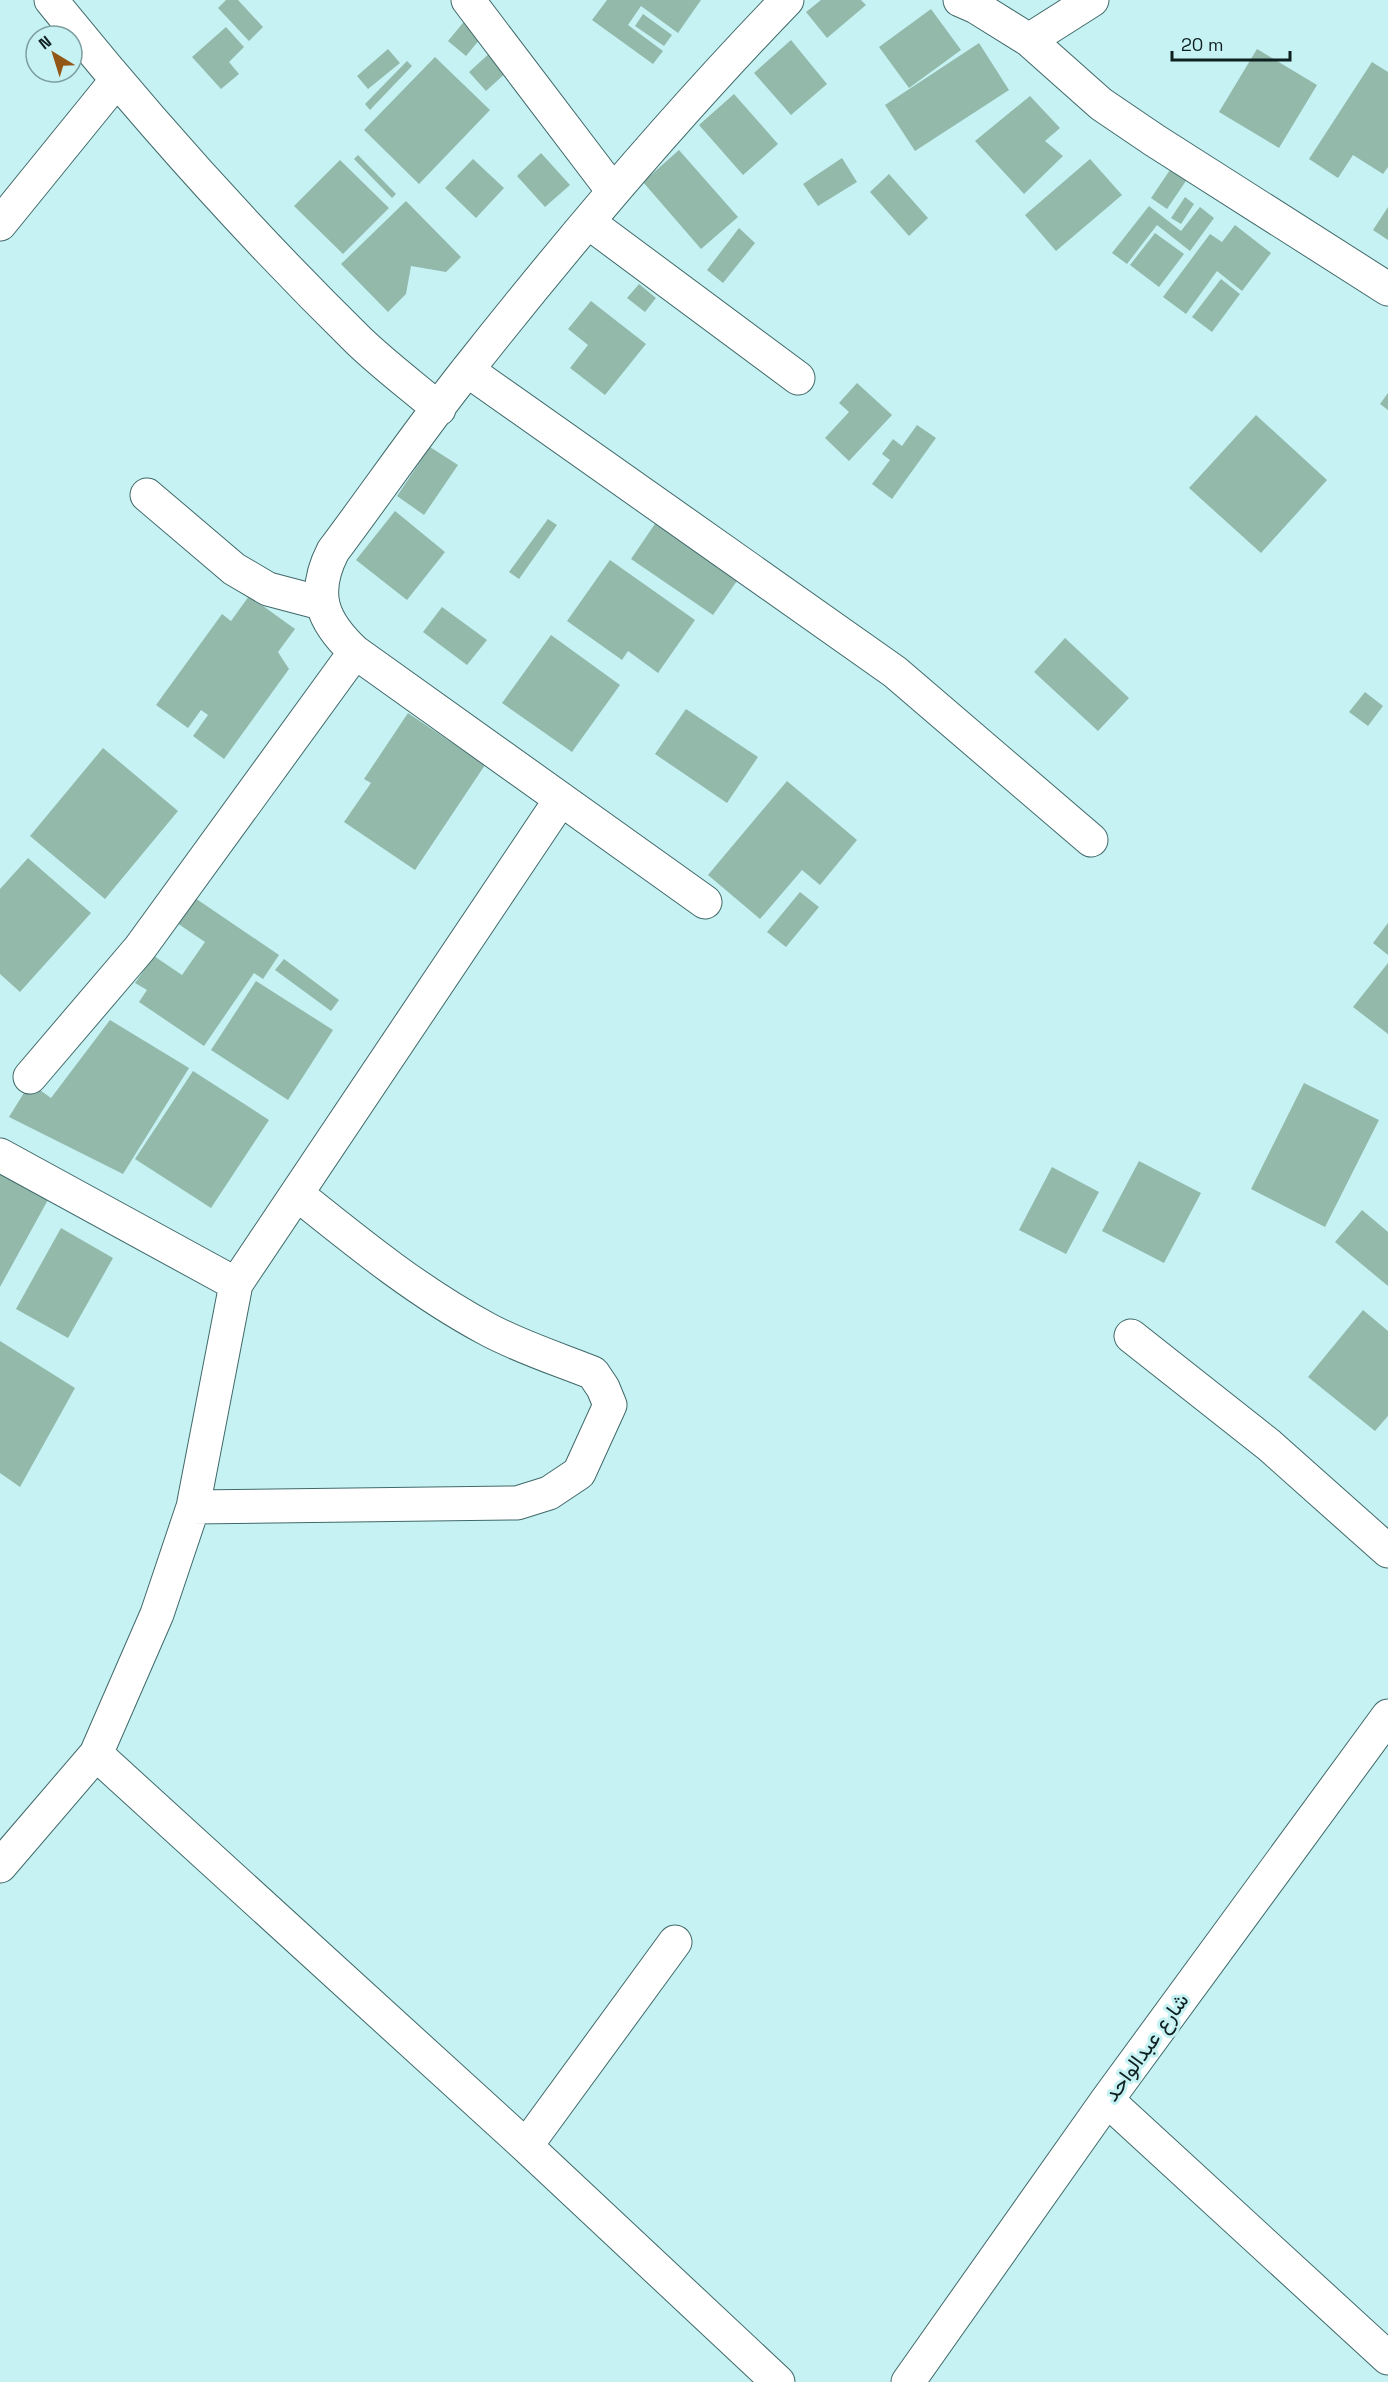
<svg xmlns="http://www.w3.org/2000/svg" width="1388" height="2382" font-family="'Space Grotesk',Vazirmatn,sans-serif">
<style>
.building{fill:#93b9ab}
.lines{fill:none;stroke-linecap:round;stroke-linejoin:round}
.street-casing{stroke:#41696a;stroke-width:35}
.street{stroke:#fff;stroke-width:33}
.labels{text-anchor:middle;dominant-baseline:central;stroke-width:6;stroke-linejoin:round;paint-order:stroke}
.street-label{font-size:21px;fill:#0f2021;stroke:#c6f2f3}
</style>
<rect width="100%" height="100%" fill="#c6f2f3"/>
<path class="building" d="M226 0H238L263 27 249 41 218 8Z
M607 0H701L678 33 641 6 628 25 663 51 653 64 592 20Z
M821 0H861L866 5 827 38 806 12Z
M931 9 961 50 909 88 879 47Z
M643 14 672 35 664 46 635 26Z
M467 18 485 33 466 56 448 41Z
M226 27 244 47 229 62 239 74 221 89 192 57Z
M791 40 827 84 791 115 754 73Z
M979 43 1009 90 915 151 885 105Z
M388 49 400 63 368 89 357 76Z
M1257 49 1317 85 1279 148 1219 112Z
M492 51 509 70 486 91 469 72Z
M435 57 490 110 419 184 364 130Z
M407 61 412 66 370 110 365 104Z
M1372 62 1388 72V167L1383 174 1353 155 1338 178 1309 159Z
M734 94 778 144 743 175 699 125Z
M1030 96 1060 128 1045 141 1063 156 1024 194 975 141Z
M679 150 738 217 701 249 643 182Z
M541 153 570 185 545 207 517 176Z
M358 155 396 194 392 198 354 159Z
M842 158 857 182 818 206 803 184Z
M473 159 504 188 476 218 445 188Z
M1090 159 1122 195 1056 251 1025 215Z
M340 160 389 208 343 254 294 206Z
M1174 164 1190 175 1167 209 1151 198Z
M889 174 928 218 909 236 870 192Z
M1185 197 1194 204 1181 224 1171 218Z
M406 201 461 257 446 272 411 266 406 294 388 312 341 264Z
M1149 206 1181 231 1200 207 1214 218 1190 251 1157 225 1127 264 1112 253Z
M1388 207V240L1373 230Z
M1235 225 1271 253 1242 291 1217 271 1186 314 1163 297 1210 234 1222 242Z
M739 228 755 243 723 283 707 270Z
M1155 233 1184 254 1159 287 1130 265Z
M1221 279 1240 294 1212 332 1192 317Z
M639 284 656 298 645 312 627 298Z
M591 301 646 344 605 395 570 368 588 345 568 329Z
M857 383 892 415 849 461 825 438 849 412 839 403Z
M1388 393V410L1380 404Z
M1256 415 1327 480 1261 553 1189 488Z
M917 425 936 438 892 499 872 484 890 460 882 454 893 439 902 446Z
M430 447 458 465 424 515 397 496Z
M395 511 445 552 407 600 356 560Z
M661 515 744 571 713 615 631 559Z
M548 519 557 525 519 579 509 572Z
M610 560 695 620 658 673 628 651 622 660 567 621Z
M249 596 295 629 278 652 289 669 224 759 193 736 208 715 201 710 188 728 156 705 222 614 231 621Z
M442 607 487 640 467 665 423 632Z
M551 635 620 685 572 752 502 703Z
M1065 638 1129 698 1098 731 1034 672Z
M1365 692 1383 706 1368 726 1349 712Z
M686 709 758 757 727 803 655 754Z
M408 713 485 765 415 870 344 822 371 783 364 779Z
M103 748 178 811 105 899 30 836Z
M787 781 857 840 820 885 802 870 760 919 708 875Z
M28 858 91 913 20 992 0 974V889Z
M800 892 819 907 786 947 767 932Z
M195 898 279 955 263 979 254 973 204 1046 139 1002 147 990 135 983 154 956 182 975 205 942 177 923Z
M1388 923V955L1373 943Z
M284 959 339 1000 331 1011 275 970Z
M1388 963V1034L1353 1007Z
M256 981 333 1030 288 1100 211 1050Z
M110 1020 189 1068 123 1174 9 1117 30 1083 51 1098Z
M193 1071 269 1120 211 1208 135 1159Z
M1304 1083 1379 1120 1325 1227 1251 1189Z
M1139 1161 1201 1193 1164 1263 1102 1231Z
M1052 1167 1099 1192 1066 1254 1019 1230Z
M0 1170 49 1198 0 1287Z
M1362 1210 1388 1232V1286L1335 1242Z
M61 1228 113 1258 68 1338 16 1309Z
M1363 1310 1388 1331V1416L1375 1431 1308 1377Z
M0 1341 75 1388 20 1487 0 1473Z"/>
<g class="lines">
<defs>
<path id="street" d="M51 0C147 119 250 234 359 341 384 365 412 386 439 409
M468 0 613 191
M960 0 976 7 1029 40 1101 104 1154 140 1388 289
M1029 40 1092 0
M588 222 798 378
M0 224 116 81
M467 370 895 672 1091 840
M147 495 234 569 268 589 321 603
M705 902 355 652C322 621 311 594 333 551 378 491 421 428 468 369 569 241 674 117 787 0
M30 1077 140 948 355 652
M0 1155 236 1284
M1131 1336 1269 1445 1388 1551
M193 1507 517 1503 549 1493 579 1473 610 1405 603 1388 593 1373C558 1359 520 1347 487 1329 418 1292 358 1243 297 1194
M96 1754 526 2146 778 2382
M0 1866 96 1754 157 1614 193 1507 236 1284 561 799
M1107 2100 1388 2358
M526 2146 675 1942
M908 2382 1107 2100 1388 1716"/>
</defs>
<use href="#street" class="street-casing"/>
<use href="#street" class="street"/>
</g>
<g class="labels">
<g class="street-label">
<text transform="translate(1146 2047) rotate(-54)">شارع عبدالواحد</text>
</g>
</g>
<g transform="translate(54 54) rotate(322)"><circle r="28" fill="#c6f2f3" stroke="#7d9e9f" stroke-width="1.5"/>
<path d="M0-4.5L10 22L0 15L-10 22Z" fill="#925716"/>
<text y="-9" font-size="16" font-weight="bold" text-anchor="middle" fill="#0f2021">N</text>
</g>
<path d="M1172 51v9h118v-9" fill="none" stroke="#0f2021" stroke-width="3"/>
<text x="1181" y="51" font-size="18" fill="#0f2021" stroke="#c6f2f3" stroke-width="4.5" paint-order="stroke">20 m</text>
</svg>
